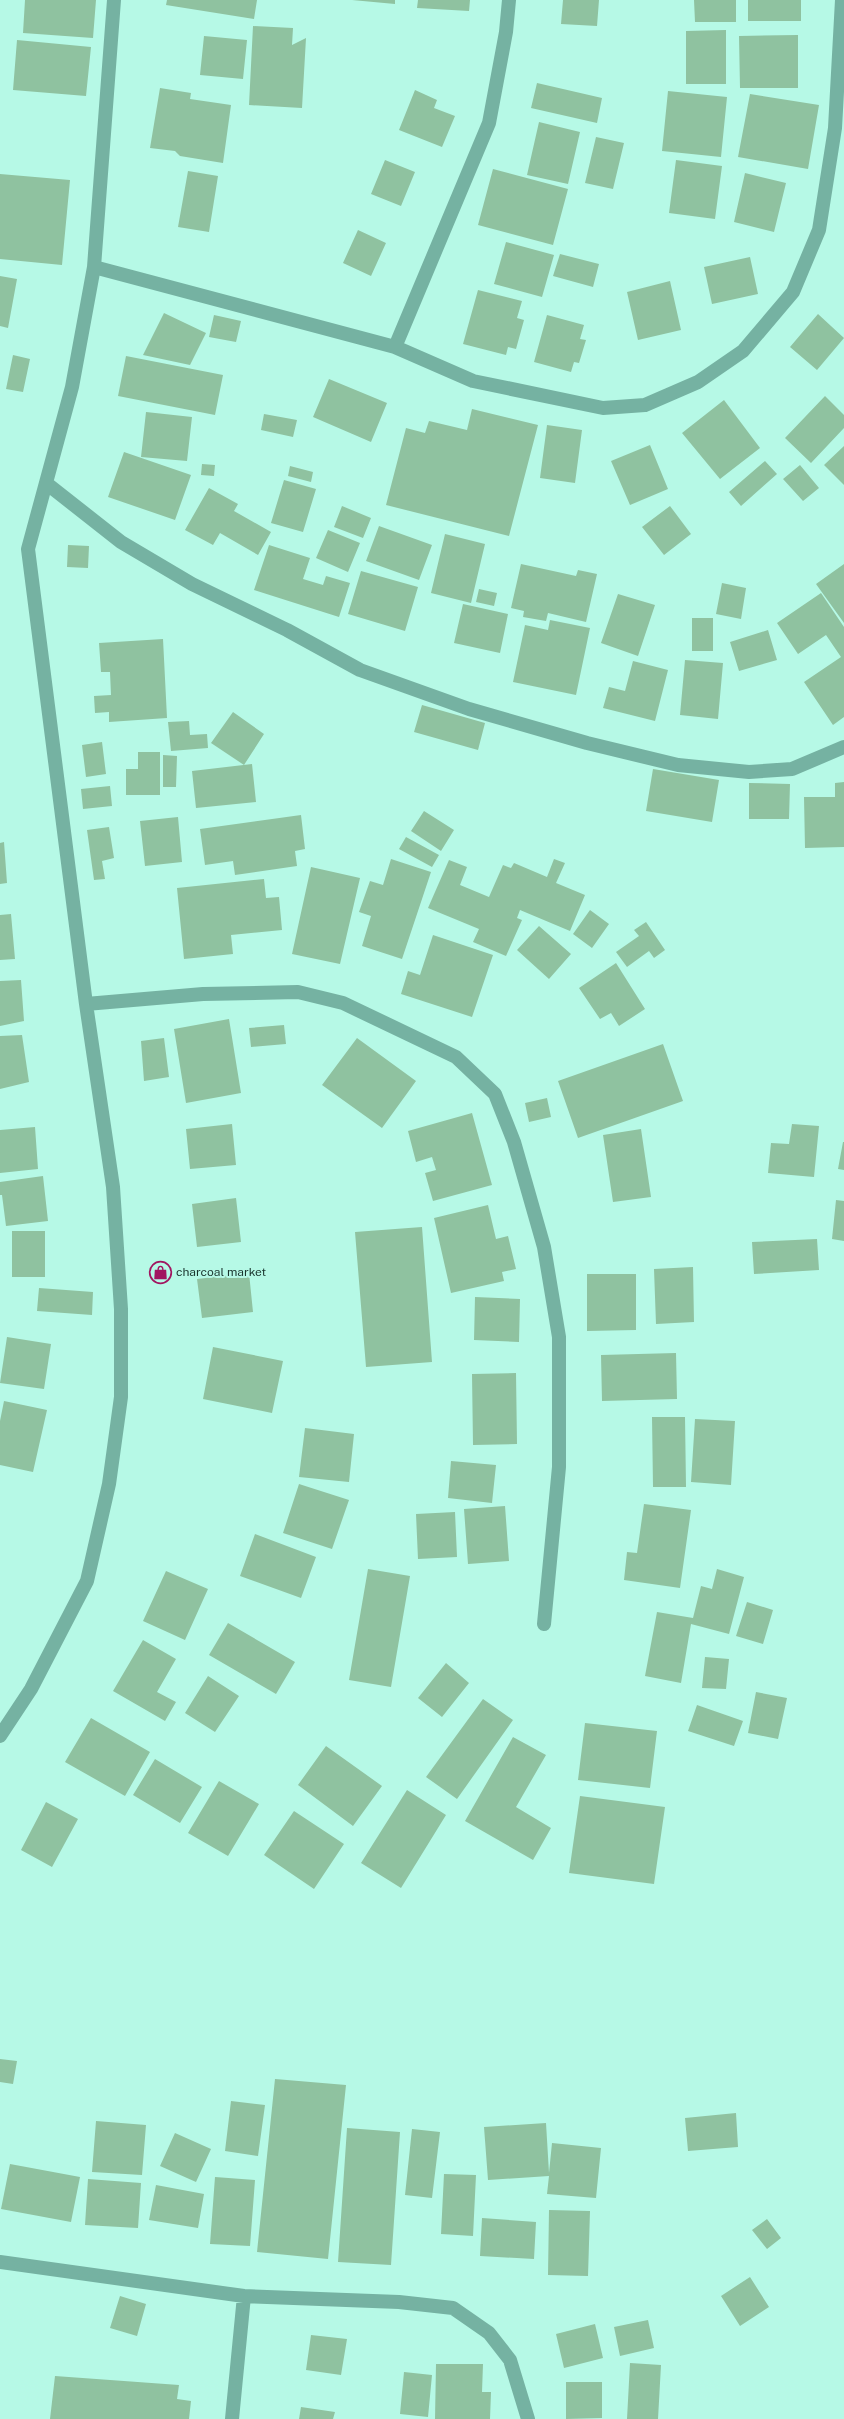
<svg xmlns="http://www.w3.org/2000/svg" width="844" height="2419" font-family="'Public Sans',sans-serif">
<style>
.building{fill:#8fc2a0}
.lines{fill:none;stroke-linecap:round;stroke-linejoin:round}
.minor{stroke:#75b2a2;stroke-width:14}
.labels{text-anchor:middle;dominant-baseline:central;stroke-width:4;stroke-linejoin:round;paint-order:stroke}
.poi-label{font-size:12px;fill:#1a352e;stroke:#b6f9e6;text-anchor:start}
</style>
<rect width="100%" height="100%" fill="#b6f9e6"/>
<path class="building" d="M25 0H96L93 38 23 33Z
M167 0H257L254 19 166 5Z
M352 0H395V4Z
M418 0H470L469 11 417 8Z
M563 0H599L597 26 561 24Z
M694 0H736V22H695Z
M748 0H801V21H748Z
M253 26 293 28 292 45 306 38 302 108 249 105Z
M726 30V84H686V31Z
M798 35V88H740L739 36Z
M204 36 247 40 243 79 200 75Z
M17 40 91 47 86 96 13 90Z
M537 83 602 98 597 123 531 108Z
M160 88 191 93 190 99 231 105 223 163 180 156 175 151 150 148Z
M415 90 437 100 434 108 455 116 442 147 399 130Z
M668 91 727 97 721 157 662 151Z
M750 94 819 105 808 169 738 157Z
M539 122 580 132 568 184 527 175Z
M596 137 624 143 613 189 585 183Z
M385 160 415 172 401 206 371 194Z
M676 160 722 166 715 219 669 213Z
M493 169 568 189 553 245 478 225Z
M188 171 218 176 209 232 178 227Z
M745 173 786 183 774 232 734 222Z
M0 174 70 180 62 265 0 259Z
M358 230 386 243 371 276 343 263Z
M506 242 554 255 542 297 494 284Z
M560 254 599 264 593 287 553 276Z
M750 257 758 294 712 304 704 267Z
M0 276 17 279 8 328 0 326Z
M670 281 681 330 638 340 627 292Z
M478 290 522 301 517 318 524 320 516 349 508 347 506 355 463 344Z
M164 313 206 333 190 365 143 355Z
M818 314 844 338 817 370 790 347Z
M214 315 241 321 236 342 209 337Z
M547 315 584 325 580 339 586 340 579 363 574 362 571 372 534 362Z
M13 355 30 359 23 392 6 389Z
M126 356 223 375 215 415 118 396Z
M329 379 387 403 371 442 313 417Z
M825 396 844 415V428L811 463 785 438Z
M724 400 760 448 720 479 682 433Z
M472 409 538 425 509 536 386 505 406 428 425 433 429 421 467 430Z
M146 412 192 417 187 461 141 457Z
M264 414 297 420 293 437 261 430Z
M547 425 582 430 575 483 540 478Z
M650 445 668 489 630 505 611 461Z
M844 446V485L824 465Z
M124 452 191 475 175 520 108 497Z
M765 461 777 474 741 506 729 492Z
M202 464 215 465 214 476 201 475Z
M800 465 819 488 803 501 783 479Z
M290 466 313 472 311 482 288 476Z
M284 480 316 489 303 532 271 523Z
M209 488 238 504 234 511 271 532 258 555 220 533 213 545 185 530Z
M342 506 371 518 363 538 334 527Z
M670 506 691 534 664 555 642 527Z
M379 526 432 545 419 580 366 561Z
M328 530 360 543 348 572 316 558Z
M445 534 485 544 471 603 431 593Z
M68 545 89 546 88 568 67 567Z
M269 545 310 558 303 579 323 585 326 576 350 583 339 617 254 590Z
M521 564 576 576 578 570 597 574 586 622 548 613 546 621 523 617 524 611 511 608Z
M844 564V623L816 584Z
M361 571 418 587 405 631 348 614Z
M722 583 746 588 741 619 716 614Z
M479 589 497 593 494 606 476 602Z
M821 593 844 627V717L833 725 804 682 841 657 826 635 798 654 777 623Z
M618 594 655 605 638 656 601 643Z
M463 604 508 614 500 653 454 643Z
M692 618H713V651H692Z
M550 620 590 628 576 695 513 682 525 625 548 630Z
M768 630 777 660 739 671 730 642Z
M163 639 167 718 109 722V712L95 713 94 696 111 695 110 672H101L99 643Z
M685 660 723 663 718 719 680 715Z
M633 661 668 670 655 721 603 708 609 687 625 691Z
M422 705 485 723 478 750 414 732Z
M233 712 264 734 244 765 211 743Z
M189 721 190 735 207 734 208 748 171 751 168 722Z
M102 742 106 774 86 777 82 745Z
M138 752H160V795H126V769H138Z
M163 755 177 756 176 787H163Z
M252 764 256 802 196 808 192 771Z
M653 769 719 780 712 822 646 811Z
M844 782V847L805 848 804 797H835V783Z
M749 783 790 784 789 819H749Z
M110 786 112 806 83 809 81 789Z
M424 811 454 830 441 851 411 831Z
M301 815 305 849 295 851 297 866 235 875 233 861 205 865 200 829Z
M178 817 182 862 145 866 140 821Z
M109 827 114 858 102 861 105 879 94 880 87 830Z
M406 837 439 855 432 867 399 849Z
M4 842 7 883 0 884V843Z
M391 859 431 872 402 959 362 946 371 916 359 912 370 881 383 885Z
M554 859 565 863 556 883 585 895 570 931 520 910 517 918 522 920 506 956 473 942 479 929 428 908 449 860 467 867 460 885 489 897 503 865 511 868 514 863 547 877Z
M311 867 360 878 340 964 292 954Z
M264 879 266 898 279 897 282 930 231 935 233 954 184 959 177 888Z
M590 910 609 924 592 948 573 934Z
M11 914 15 959 0 960V915Z
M646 922 665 950 654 958 649 951 627 967 616 952 639 936 634 930Z
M539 926 571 954 549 979 517 950Z
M433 935 493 955 472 1017 401 994 408 971 420 975Z
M616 963 645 1009 619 1026 611 1013 600 1019 579 988Z
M21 980 24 1021 0 1026V981Z
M229 1019 241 1093 186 1103 174 1029Z
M284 1025 286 1044 251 1047 249 1028Z
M22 1035 29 1082 0 1089V1036Z
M164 1038 169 1077 144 1081 141 1041Z
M357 1038 416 1081 382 1128 322 1085Z
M663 1044 683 1101 578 1138 558 1081Z
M547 1098 551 1117 529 1122 525 1103Z
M472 1113 492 1185 433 1201 425 1173 436 1170 432 1157 416 1162 408 1131Z
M232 1124 236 1165 190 1169 186 1129Z
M792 1124 819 1126 814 1177 768 1173 771 1143 789 1144Z
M35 1127 38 1169 0 1173V1130Z
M641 1129 651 1197 613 1202 603 1135Z
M843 1142H844V1170L838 1169Z
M43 1176 48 1221 6 1226 2 1195H0V1182Z
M236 1198 241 1242 197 1247 192 1204Z
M836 1200 844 1201V1241L832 1239Z
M488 1205 496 1239 508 1236 516 1269 502 1272 504 1281 451 1293 434 1218Z
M422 1227 432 1362 366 1367 355 1232Z
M12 1231H45V1277H12Z
M817 1239 819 1270 754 1274 752 1242Z
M693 1267 694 1322 656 1324 654 1269Z
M249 1273 253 1312 202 1318 197 1279Z
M587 1274H636V1330L587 1331Z
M39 1288 93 1292 92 1315 37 1311Z
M475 1297 520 1299 519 1342 474 1340Z
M7 1337 51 1344 44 1389 0 1383Z
M213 1347 283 1361 272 1413 203 1399Z
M676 1353 677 1399 602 1401 601 1355Z
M516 1373 517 1444 473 1445 472 1374Z
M4 1401 47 1410 33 1472 0 1465V1421Z
M652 1417H685L686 1487H653Z
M695 1419 735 1421 731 1485 691 1482Z
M305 1428 354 1434 349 1482 299 1477Z
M451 1461 496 1465 492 1503 448 1498Z
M299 1484 349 1500 332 1549 283 1533Z
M644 1504 691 1510 680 1588 624 1580 627 1552 637 1553Z
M505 1506 509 1561 468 1564 464 1509Z
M455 1512 457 1557 418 1559 416 1514Z
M255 1534 316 1557 301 1598 240 1576Z
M368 1569 410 1576 391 1687 349 1680Z
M717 1569 744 1577 729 1634 691 1624 681 1683 645 1676 657 1612 693 1618 701 1586 712 1589Z
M166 1571 208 1589 185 1640 143 1621Z
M747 1602 773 1610 763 1644 736 1636Z
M228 1623 295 1662 276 1694 209 1655Z
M143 1640 176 1659 157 1692 176 1702 165 1721 113 1691Z
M705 1657 729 1659 726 1689 702 1688Z
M446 1663 469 1683 442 1717 418 1698Z
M208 1676 239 1696 215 1732 185 1713Z
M756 1692 787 1698 778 1739 748 1733Z
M483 1699 513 1720 457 1799 426 1777Z
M697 1705 743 1721 734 1746 688 1731Z
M91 1718 150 1752 125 1796 65 1762Z
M585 1723 657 1731 650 1788 578 1780Z
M513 1737 546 1755 516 1807 551 1828 533 1860 465 1821Z
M326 1746 382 1786 353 1826 298 1785Z
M155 1759 202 1787 180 1823 133 1795Z
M219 1781 259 1804 228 1856 188 1833Z
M407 1790 446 1815 401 1888 361 1863Z
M580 1796 665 1807 654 1884 569 1873Z
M46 1802 78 1819 52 1867 21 1850Z
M294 1811 344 1844 314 1889 264 1855Z
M0 2059 17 2061 13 2084 0 2082Z
M275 2079 346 2085 328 2259 257 2252Z
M231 2101 265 2105 258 2156 225 2151Z
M736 2113 738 2147 688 2151 685 2118Z
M96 2121 146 2125 142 2175 92 2172Z
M546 2123 549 2173 552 2143 601 2148 596 2198 547 2194 549 2176 488 2180 484 2127Z
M347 2128 400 2132 391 2265 338 2262Z
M412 2129 440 2132 432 2198 405 2195Z
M175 2133 211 2149 196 2182 160 2166Z
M10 2164 80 2177 71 2222 1 2209Z
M444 2174 476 2175 473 2236 441 2234Z
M215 2177 255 2180 250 2246 210 2244Z
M88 2179 141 2183 138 2228 85 2225Z
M156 2185 204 2194 198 2228 149 2220Z
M549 2210 590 2211 588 2276 548 2275Z
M482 2218 536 2222 534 2259 480 2256Z
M767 2219 781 2238 767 2249 752 2230Z
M750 2277 769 2307 740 2326 721 2296Z
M120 2296 146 2304 137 2336 110 2328Z
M648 2320 654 2348 620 2356 614 2327Z
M595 2324 603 2358 564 2368 556 2334Z
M311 2335 347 2339 341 2375 306 2370Z
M630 2363 661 2365 658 2419H627Z
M436 2364H483L482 2392H491L490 2419H435Z
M404 2372 432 2375 428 2417 400 2414Z
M55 2376 179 2385 177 2399 191 2401 189 2419H50Z
M566 2382H602V2418L566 2419Z
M301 2407 335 2412 333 2419H299Z"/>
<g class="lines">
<path class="minor" d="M94 267 395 347 473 381 603 408 645 405 698 382 743 351 793 292 819 230 835 128 842 0
M395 347 489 123 506 32 509 0
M46 483 121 542 192 584 287 630 360 670 469 709 587 743 678 765 749 772 792 769 844 747
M86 1004 203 994 298 992 343 1003 456 1057 495 1094 514 1142 544 1247 559 1337V1467L544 1624
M0 1736 31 1689 87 1581 109 1484 121 1397V1309L113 1187 86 1004 28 549 72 387 94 267 114 0
M0 2262 244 2296 399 2302 453 2308 489 2333 510 2360 528 2419
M232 2419 244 2296"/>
</g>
<defs>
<symbol id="shop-ring" viewBox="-11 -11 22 22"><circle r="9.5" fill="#b6f9e6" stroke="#a11660" stroke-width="1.5"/><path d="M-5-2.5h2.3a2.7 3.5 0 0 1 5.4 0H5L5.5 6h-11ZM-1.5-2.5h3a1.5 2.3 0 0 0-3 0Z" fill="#a11660"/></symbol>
</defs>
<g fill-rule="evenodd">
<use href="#shop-ring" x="148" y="1260" width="25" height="25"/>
</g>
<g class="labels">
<g class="poi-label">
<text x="176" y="1272">charcoal market</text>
</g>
</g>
</svg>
